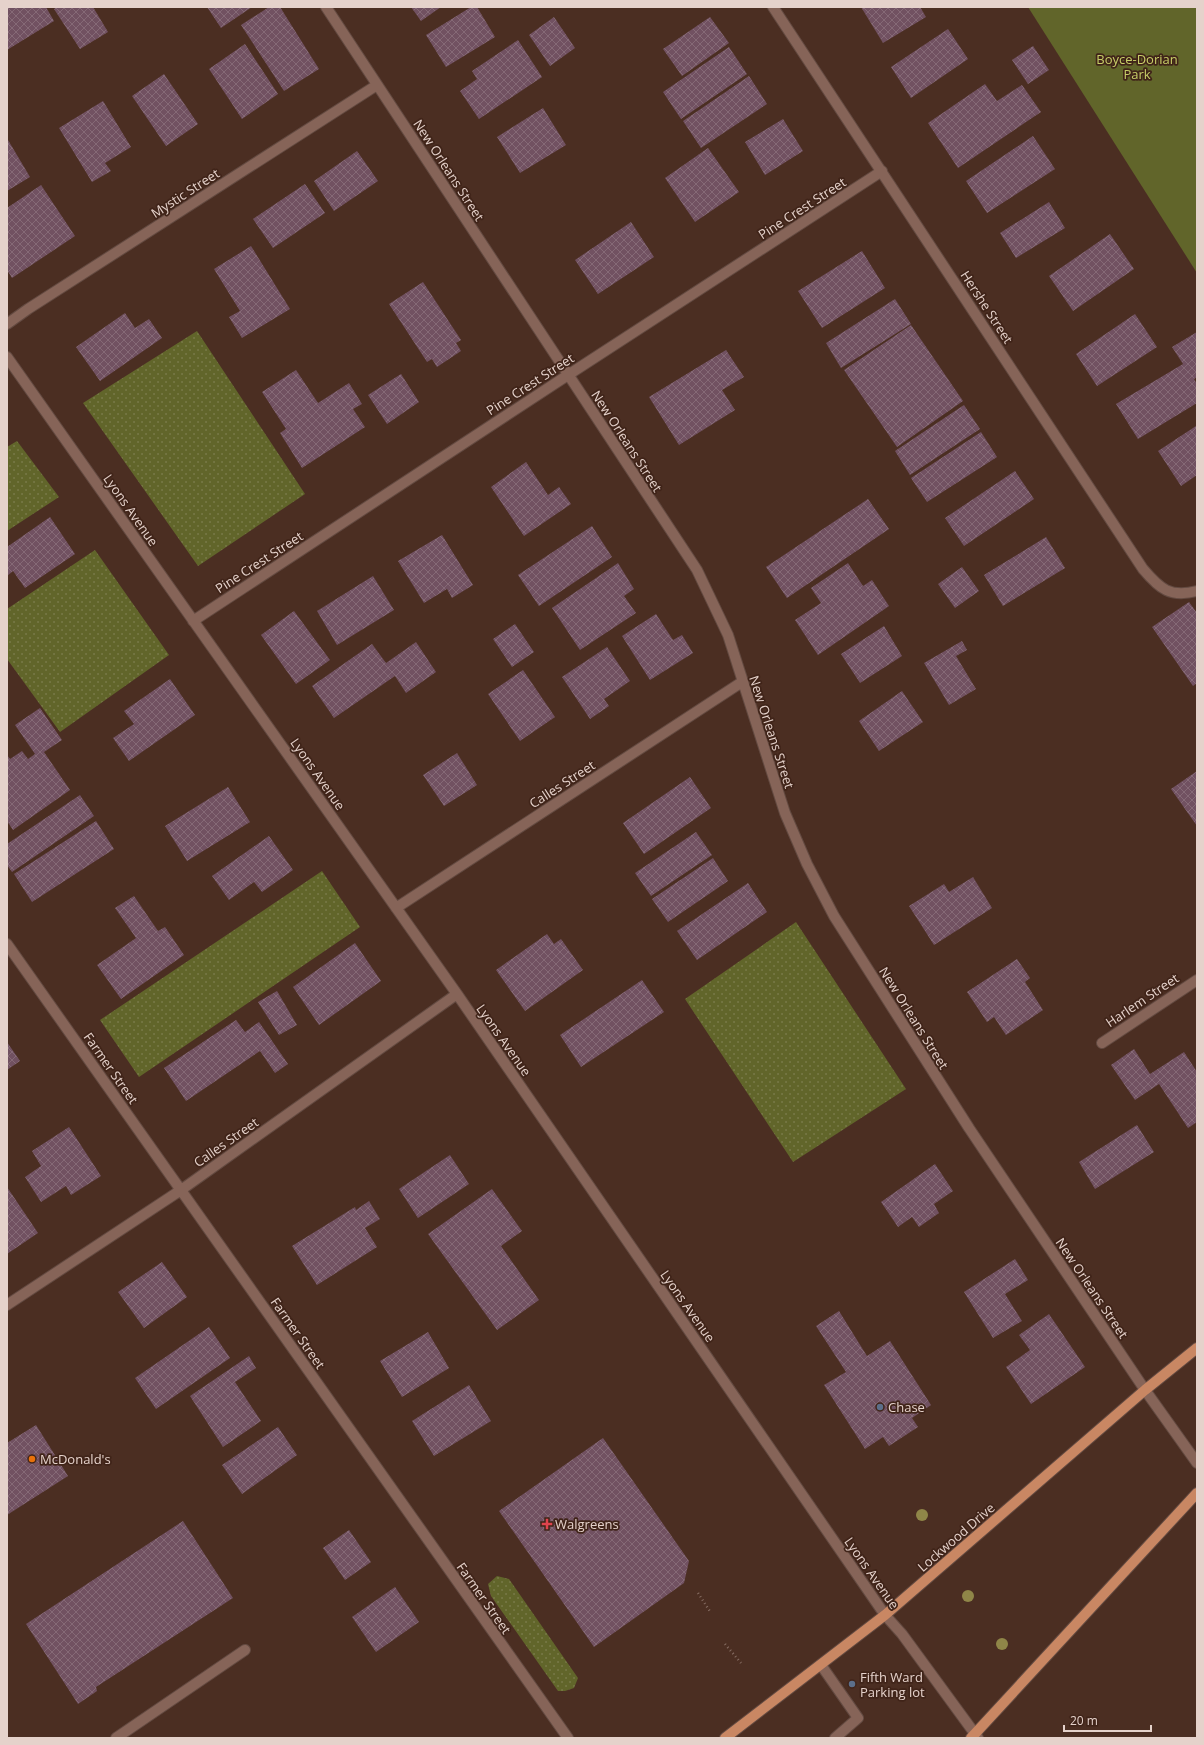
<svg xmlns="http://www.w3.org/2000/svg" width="1204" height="1745" font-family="'Open Sans',sans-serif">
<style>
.grass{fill:url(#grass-dots)}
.park{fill:#61652a}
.building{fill:url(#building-cross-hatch)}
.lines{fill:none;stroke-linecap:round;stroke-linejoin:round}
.minor-casing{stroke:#634a41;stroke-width:12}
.major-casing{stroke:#634a41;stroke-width:12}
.path{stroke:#866d63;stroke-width:2.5;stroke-dasharray:1 3;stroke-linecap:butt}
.minor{stroke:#866458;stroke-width:10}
.major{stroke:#c98763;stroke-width:10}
.tree{fill:#8f8648}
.service-dot{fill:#5c6f8a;stroke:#402419;stroke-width:1.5}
.food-dot{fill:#e8710a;stroke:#402419;stroke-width:1.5}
.health-dot{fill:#e0444e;stroke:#402419;stroke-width:1.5}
.labels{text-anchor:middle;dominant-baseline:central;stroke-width:3.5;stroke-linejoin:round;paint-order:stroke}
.park-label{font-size:13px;fill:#c7ce68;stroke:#402419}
.street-label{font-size:13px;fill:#e5d2cb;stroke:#402419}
.poi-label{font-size:13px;fill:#e5d2cb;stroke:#402419;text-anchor:start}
</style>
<defs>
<pattern id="grass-dots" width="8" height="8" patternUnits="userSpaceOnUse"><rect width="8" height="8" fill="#61652a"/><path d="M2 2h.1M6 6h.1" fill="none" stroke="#787a48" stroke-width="1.8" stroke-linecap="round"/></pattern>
<pattern id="building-cross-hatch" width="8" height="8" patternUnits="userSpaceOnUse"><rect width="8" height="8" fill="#715161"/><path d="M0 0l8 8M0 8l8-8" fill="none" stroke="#856976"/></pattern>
</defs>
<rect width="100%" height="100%" fill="#4b2e22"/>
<path class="grass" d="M197 331 305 494 198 566 83 403Z
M17 441 59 497 7 531V447Z
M95 550 169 655 60 732 7 659V609Z
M322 871 360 927 139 1077 100 1020Z
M796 922 906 1089 793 1162 685 999Z
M497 1576 509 1579 578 1678 574 1688 565 1691H558L491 1596 488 1584Z"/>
<path class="park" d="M1028 7H1197V273Z"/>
<path class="building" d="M7 7H46L54 21 7 50Z
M57 7H93L108 32 80 49 54 9Z
M207 7H252L221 28Z
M269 7H280L319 69 284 91 241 25Z
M411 7H441L421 21Z
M471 7H477L495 37 446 67 426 35Z
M861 7H920L926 17 883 43Z
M554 17 575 48 550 66 529 35Z
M710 17 729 43 682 76 663 49Z
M948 29 968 59 911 98 891 67Z
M518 40 542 77 479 119 460 91 477 79 472 71Z
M245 44 278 94 242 119 209 69Z
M1033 46 1049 70 1028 84 1012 60Z
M729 47 747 74 681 119 663 92Z
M164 74 198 124 166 146 132 96Z
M749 76 767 104 701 148 683 121Z
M985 84 997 101 1022 85 1041 112 958 168 928 123Z
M103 101 131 147 105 163 111 171 92 182 59 128Z
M543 108 566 145 520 173 497 137Z
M783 119 803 151 765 175 745 142Z
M1033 136 1055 169 987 213 966 181Z
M8 140 30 177 7 191V141Z
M708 148 739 192 695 222 665 178Z
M357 151 378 181 334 211 314 181Z
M305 184 325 213 273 248 253 219Z
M41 185 75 236 12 278 7 270V208Z
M1049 202 1065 228 1016 258 1000 233Z
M631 222 654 257 598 294 575 260Z
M1110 234 1134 269 1073 311 1049 276Z
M251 246 290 309 242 338 229 317 240 311 214 269Z
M862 251 885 288 822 328 798 291Z
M423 282 461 340 456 343 461 351 437 367 432 359 427 362 389 304Z
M895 299 911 324 841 368 826 343Z
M125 313 135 328 149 319 162 338 100 381 76 347Z
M1135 314 1157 347 1097 386 1076 354Z
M911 325 963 401 897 447 844 370Z
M1197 332V377L1194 379 1197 384V403L1138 439 1116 404 1183 364 1172 347Z
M726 350 744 377 722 390 735 410 679 445 649 397Z
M296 370 318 403 349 383 362 404 353 409 365 427 302 468 280 433 286 429 262 392Z
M401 374 419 402 387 424 368 395Z
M964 405 980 429 910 475 895 451Z
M1196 426 1197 475 1181 486 1158 451Z
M981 432 997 457 927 502 911 478Z
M526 462 548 495 559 487 571 504 524 536 491 487Z
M1015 471 1034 499 964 546 945 518Z
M868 499 889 529 787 598 766 567Z
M50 517 75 554 25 588 13 571 7 576V547Z
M592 526 612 557 539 606 518 575Z
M442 535 473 585 452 598 447 589 424 603 398 561Z
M1046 537 1065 568 1003 606 984 575Z
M618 563 634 589 624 596 636 613 580 650 552 608Z
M848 563 863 586 872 580 889 606 818 655 795 620 821 603 811 588Z
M962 567 979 591 955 608 938 584Z
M373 576 394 610 337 645 317 611Z
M1189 602 1197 613V683L1193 686 1152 627Z
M294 611 330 660 296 684 261 635Z
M656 614 673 640 682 635 693 653 650 680 622 636Z
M515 624 534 652 512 667 493 639Z
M884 626 902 656 860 683 841 654Z
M962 641 967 650 956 656 976 689 949 705 924 663Z
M416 642 436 672 406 693 395 676 334 718 312 686 372 644 386 663Z
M607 647 630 681 604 699 609 706 590 719 562 677Z
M523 670 555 717 520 741 488 694Z
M170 679 195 715 129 761 113 738 134 724 124 711Z
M902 691 923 722 879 751 859 721Z
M40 708 62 740 44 752 70 790 13 830 7 821V755L10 759 22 751 28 759 35 754 15 725Z
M457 753 477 785 444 806 423 775Z
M1197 771V826L1171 789Z
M690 777 711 808 644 854 623 823Z
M228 787 250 822 187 861 165 826Z
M80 795 94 816 12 872 7 865V844Z
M96 821 114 849 32 902 14 874Z
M696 832 712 855 651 896 635 873Z
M269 836 293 870 262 892 254 882 229 900 212 876Z
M713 858 728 881 668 922 652 899Z
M973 877 992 908 934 945 909 906 944 884 949 892Z
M748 883 767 912 697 960 677 931Z
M134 896 158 931 165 927 184 955 121 999 97 965 136 938 115 908Z
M547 934 554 944 561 939 583 970 525 1011 496 970Z
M355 943 381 981 319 1025 293 987Z
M1017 959 1030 978 1025 982 1043 1010 1006 1035 994 1017 987 1022 967 992Z
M642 980 664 1012 581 1067 560 1035Z
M277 991 297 1025 279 1035 258 1002Z
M236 1020 245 1032 259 1022 288 1064 275 1073 260 1051 186 1101 164 1068Z
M7 1042 20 1061 7 1070Z
M1134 1049 1150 1074 1184 1052 1197 1072V1122L1188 1128 1159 1084 1135 1100 1111 1065Z
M1137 1125 1154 1152 1095 1189 1079 1162Z
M69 1127 101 1176 71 1195 66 1186 41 1202 25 1177 41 1166 32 1151Z
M450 1155 469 1184 418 1218 399 1189Z
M935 1164 953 1191 934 1204 939 1213 919 1227 912 1217 898 1227 881 1202Z
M7 1187 38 1233 7 1254Z
M492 1189 522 1231 501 1246 539 1300 497 1330 428 1234Z
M369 1201 380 1219 365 1228 377 1247 317 1285 292 1246 355 1207 356 1210Z
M1015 1259 1028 1280 1005 1294 1022 1321 993 1338 964 1292Z
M162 1262 187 1297 144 1328 118 1292Z
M839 1311 867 1356 890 1341 931 1405 912 1418 918 1427 889 1446 883 1437 865 1449 824 1385 846 1372 816 1326Z
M1049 1314 1085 1367 1031 1404 1006 1367 1030 1350 1019 1335Z
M209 1327 230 1358 156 1409 135 1378Z
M428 1332 449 1368 402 1397 380 1361Z
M249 1356 256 1368 235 1382 261 1421 223 1447 190 1396Z
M469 1385 491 1421 434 1456 412 1421Z
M36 1425 68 1476 7 1515V1443Z
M278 1427 297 1455 242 1494 222 1465Z
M603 1438 689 1561 684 1583 594 1647 499 1511Z
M183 1521 233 1598 96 1687 97 1691 78 1704 26 1624Z
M349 1530 371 1562 345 1580 323 1548Z
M395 1587 419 1622 376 1652 352 1617Z"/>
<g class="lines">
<defs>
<path id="minor" d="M326 7 697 570 728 635 785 813 807 864 834 916 969 1128 1145 1390 1197 1463
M773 7 1143 569C1160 589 1170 598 1197 591
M7 324 28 309 377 85
M7 357 457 994 885 1615 902 1634 978 1738
M193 621 568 375 882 171
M396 908 742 682
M7 944 568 1738
M1102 1043 1197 980
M7 1305 181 1190 457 994
M821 1665 858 1718 835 1738
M116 1738 245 1650"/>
<path id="major" d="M725 1738 885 1615 1145 1390 1197 1348
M971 1738 1197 1493"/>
</defs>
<use href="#minor" class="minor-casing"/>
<use href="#major" class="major-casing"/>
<path class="path" d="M698 1593 711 1613
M725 1644 741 1663"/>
<use href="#minor" class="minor"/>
<use href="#major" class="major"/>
</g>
<g class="tree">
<circle cx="922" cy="1515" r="6"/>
<circle cx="968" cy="1596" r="6"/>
<circle cx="1002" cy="1644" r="6"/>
</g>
<g class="service-dot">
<circle cx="880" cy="1407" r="4"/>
<circle cx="852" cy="1684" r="4"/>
</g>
<circle class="food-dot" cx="32" cy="1459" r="4"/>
<path class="health-dot" d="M545 1518h4v4h4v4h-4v4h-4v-4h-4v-4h4z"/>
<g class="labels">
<g class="park-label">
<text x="1137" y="59">Boyce-Dorian<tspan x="1137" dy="15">Park</tspan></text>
</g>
<g class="street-label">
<text transform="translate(449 170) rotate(57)">New Orleans Street</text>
<text transform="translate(185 193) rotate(-33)">Mystic Street</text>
<text transform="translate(802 208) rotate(-33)">Pine Crest Street</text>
<text transform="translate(987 307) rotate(57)">Hershe Street</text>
<text transform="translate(530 384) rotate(-33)">Pine Crest Street</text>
<text transform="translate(627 441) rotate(57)">New Orleans Street</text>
<text transform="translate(131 510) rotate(55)">Lyons Avenue</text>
<text transform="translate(259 562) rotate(-33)">Pine Crest Street</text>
<text transform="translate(772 732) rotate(72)">New Orleans Street</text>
<text transform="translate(318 774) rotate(55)">Lyons Avenue</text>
<text transform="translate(562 784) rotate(-33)">Calles Street</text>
<text transform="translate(1142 1000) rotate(-34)">Harlem Street</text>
<text transform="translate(914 1018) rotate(58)">New Orleans Street</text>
<text transform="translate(504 1040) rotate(55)">Lyons Avenue</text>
<text transform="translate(111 1068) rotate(55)">Farmer Street</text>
<text transform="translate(226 1142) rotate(-35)">Calles Street</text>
<text transform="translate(1092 1288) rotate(56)">New Orleans Street</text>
<text transform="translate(688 1306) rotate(55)">Lyons Avenue</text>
<text transform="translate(298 1333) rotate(55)">Farmer Street</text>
<text transform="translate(956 1537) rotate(-41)">Lockwood Drive</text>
<text transform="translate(872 1573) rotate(55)">Lyons Avenue</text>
<text transform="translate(484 1598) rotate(55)">Farmer Street</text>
</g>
<g class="poi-label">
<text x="888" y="1407">Chase</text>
<text x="40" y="1459">McDonald's</text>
<text x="555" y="1524">Walgreens</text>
<text x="860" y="1677">Fifth Ward<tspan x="860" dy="15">Parking lot</tspan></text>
</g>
</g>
<rect width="1204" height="1745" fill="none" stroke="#e5d2cb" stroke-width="16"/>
<path d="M1064 1725v6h87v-6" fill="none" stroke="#e5d2cb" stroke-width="2"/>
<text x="1070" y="1725" font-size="12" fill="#e5d2cb" stroke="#402419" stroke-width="3" paint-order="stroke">20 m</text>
</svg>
